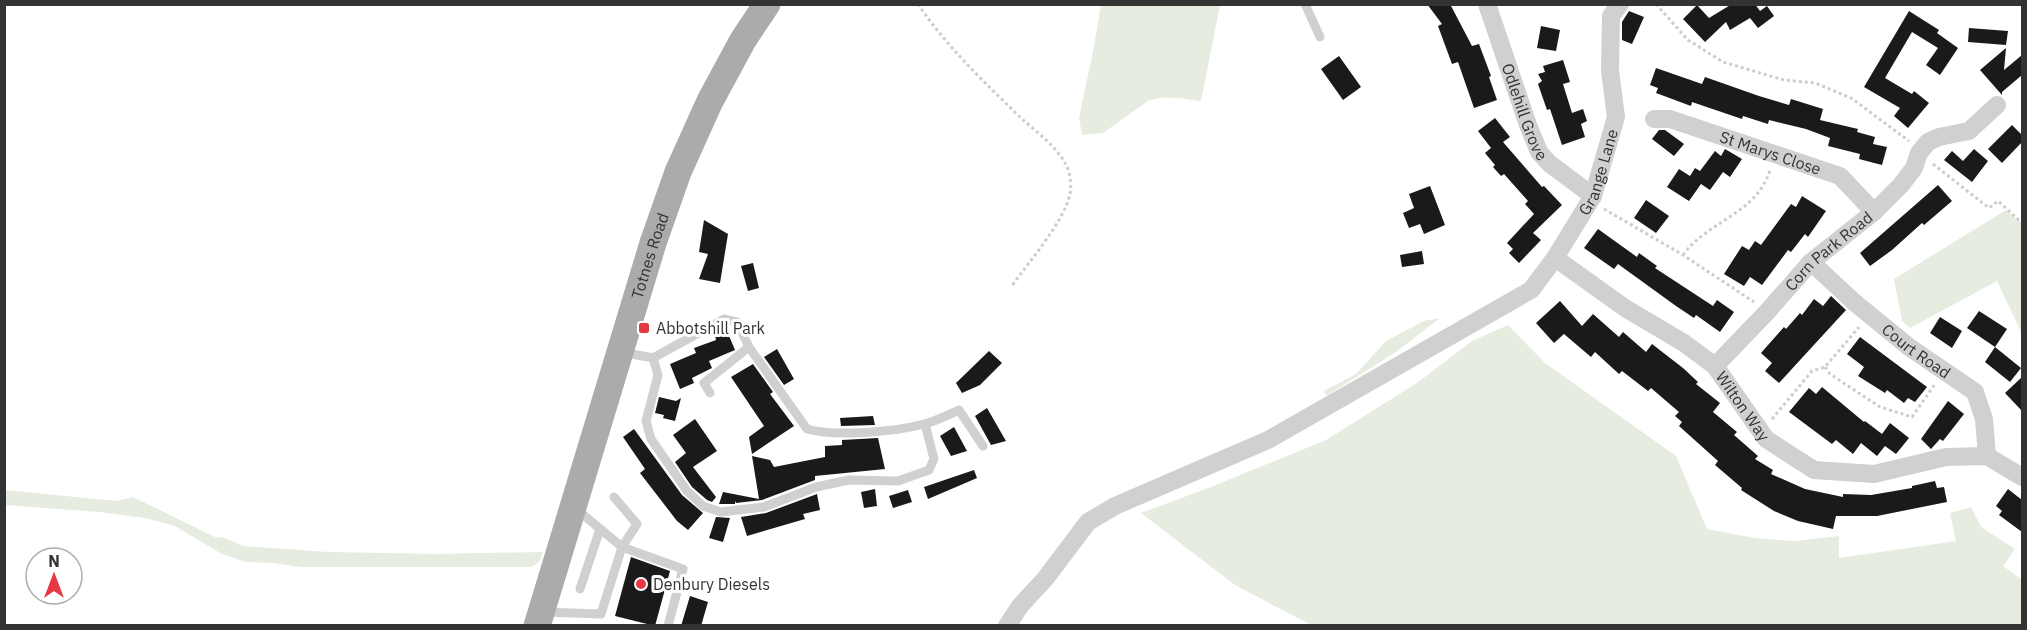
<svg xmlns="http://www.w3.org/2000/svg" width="2027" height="630" font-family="'IBM Plex Sans',sans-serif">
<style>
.green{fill:#e6ecdf}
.building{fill:#1a1a1a}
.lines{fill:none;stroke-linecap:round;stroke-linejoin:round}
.path{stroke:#cdcdcd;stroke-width:3;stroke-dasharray:3 3;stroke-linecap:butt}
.service{stroke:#d0d0d0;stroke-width:9}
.minor{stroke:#d0d0d0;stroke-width:18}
.primary{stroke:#ababab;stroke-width:27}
.poi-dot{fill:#e63946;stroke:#fff;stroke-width:2}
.labels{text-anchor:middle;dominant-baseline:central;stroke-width:6;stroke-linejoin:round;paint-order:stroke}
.street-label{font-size:16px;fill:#333;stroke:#fff}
.poi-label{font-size:16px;fill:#333;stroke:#fff;text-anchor:start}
</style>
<rect width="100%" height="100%" fill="#fff"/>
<path class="green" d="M1127 5H1220L1201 101C1183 99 1165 94 1148 101L1103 133 1082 135 1079 118 1093 52 1101 5Z
M2006 210 2022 224V334L1997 281 1910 328 1902 321 1894 279Z
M1440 318 1396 352 1326 396 1324 391 1356 374 1386 341 1424 321Z
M1508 325 1545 363 1676 456 1707 529 1755 538 1795 541 1839 536V558L1956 541 1950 513 1971 507 1981 527 2015 549 2003 566 2022 580V625H1311L1235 585 1141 513 1211 487 1326 440 1417 383 1472 341Z
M5 490 116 501 133 497 217 538 222 537 243 546 328 552 435 554 543 552 540 561 532 567H301L274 563 246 562 222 554 175 526 145 518 100 512 5 505Z"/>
<path class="building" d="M1427 4H1450L1472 46 1479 44 1491 76 1489 77 1497 100 1474 108 1458 62 1452 64 1438 26 1442 24Z
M1732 4H1755L1760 11 1767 6 1774 16 1758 28 1750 18 1730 30 1726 22 1705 42 1683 19 1697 5 1709 18Z
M1629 11 1644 17 1632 44 1622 40V22Z
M1909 11 1939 30 1937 33 1958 48 1940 75 1926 65 1938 48 1912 32 1885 78 1912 94 1914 91 1929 103 1908 128 1894 116 1900 108 1864 87Z
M1541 26 1560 30 1556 51 1537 48Z
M1969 28 2008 31 2006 45 1968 42Z
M2006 48 2004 70 2022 55V75L2002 92V95L1980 70Z
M1339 56 1361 87 1343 100 1321 69Z
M1563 60 1570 82 1563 84 1572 113 1583 109 1587 121 1581 124 1585 137 1562 145 1550 109 1547 110 1538 84 1542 81 1538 74 1545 72 1543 66Z
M1656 68 1702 84 1705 77 1759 96 1789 105 1791 99 1823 109 1820 120 1858 129 1857 132 1875 137 1873 144 1887 147 1882 165 1859 159 1860 154 1828 146 1830 138 1806 129 1769 120 1768 124 1743 116 1742 119 1692 102 1691 106 1656 93 1658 88 1650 85Z
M1495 118 1510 137 1503 142 1542 187 1544 186 1562 205 1533 233 1541 240 1519 263 1509 253 1513 249 1507 243 1534 214 1525 204 1528 201 1504 174 1501 176 1493 167 1495 165 1485 153 1491 148 1478 131Z
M2012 125 2022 135V142L2002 163 1988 149Z
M1659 130H1665L1684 144 1674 156 1652 139Z
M1725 149 1742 159 1730 177 1723 172 1710 190 1701 184 1689 201 1667 187 1679 169 1690 176 1695 168 1700 171 1715 151 1721 156Z
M1974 149 1988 161 1972 182 1944 160 1952 151 1963 161Z
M1938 185 1952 201 1924 225 1922 223 1892 250 1870 266 1860 253Z
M1430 186 1445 225 1424 234 1420 224 1409 228 1403 213 1414 208 1409 194Z
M1802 196 1826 211 1808 237 1805 234 1791 252 1788 250 1762 285 1750 277 1744 286 1724 274 1742 246 1749 250 1755 241 1761 245 1791 204 1796 207Z
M1646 200 1669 216 1656 233 1634 218Z
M704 220 728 234 720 283 699 279 708 254 699 252Z
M1598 229 1637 257 1639 253 1657 266 1655 268 1713 306 1717 300 1734 312 1720 332 1696 315 1694 318 1676 306 1618 264 1614 269 1584 248Z
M1422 251 1424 264 1402 267 1400 255Z
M753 263 759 288 748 291 741 266Z
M1831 296 1846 310 1779 383 1765 371 1772 363 1761 353 1784 327 1786 329 1800 313 1802 315 1814 299 1823 306Z
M1560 301 1582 326 1593 314 1619 337 1623 332 1646 352 1652 344 1683 368 1698 382 1696 384 1720 403 1713 412 1737 432 1734 435 1758 456 1755 459 1773 470 1771 474 1805 489 1843 497V494L1871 495 1912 488V486L1935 481 1937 488 1944 487 1947 502 1877 516H1836L1833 529 1798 521 1774 511 1741 490 1742 488 1715 465 1718 461 1679 426 1682 422 1675 416 1679 412 1651 388 1648 391 1622 371 1619 374 1595 352 1591 357 1564 334 1554 343 1536 323Z
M1979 311 2007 329 1995 347 1967 328Z
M1940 317 1962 331 1952 348 1930 333Z
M727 331 735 350 709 361 712 368 692 378 694 383 680 389 670 364 696 353 694 348 716 340 715 335Z
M1860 337 1927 387 1915 402 1908 398 1904 403 1887 390 1885 393 1858 376 1864 367 1847 354Z
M1995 347 2021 368 2010 382 1985 362Z
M777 349 794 379 784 385 764 357Z
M989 351 1002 363 980 385 962 393 956 383Z
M753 364 773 392 770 394 794 426 752 454 749 437 764 426 731 377Z
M2022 377V411L2005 393Z
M1822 387 1864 422 1865 421 1882 434 1890 423 1909 438 1896 454 1885 446 1877 456 1861 443 1853 454 1836 440 1832 444 1789 412 1809 388 1816 394Z
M659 397 676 401 681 398 675 421 663 418 664 415 655 413Z
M1948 401 1964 414 1943 441 1940 439 1931 449 1921 439Z
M987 408 1006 441 991 445 975 416Z
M873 416 875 425 841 426 840 418Z
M695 419 717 451 693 467 716 497 712 502 707 500 692 487 675 462 686 453 673 435Z
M954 427 967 451 951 456 940 436Z
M634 429 682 495 703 513 688 530 677 521 640 473 645 469 623 437Z
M878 438 885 469 815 476V480L762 500 736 503 735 501V504H719L723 492 759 499 752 456 770 460 774 467 825 457V446L842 445V440Z
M974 470 977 478 928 499 924 487Z
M875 489 877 506 864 508 861 492Z
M2008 489 2022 500V532L1999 515 2002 511 1996 506Z
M908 490 912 502 893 508 889 496Z
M817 494 820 510 803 514 805 519 747 536 741 517 766 513Z
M716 517 730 518 723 542 709 538Z
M631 557 670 571 655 626 615 616Z
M690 596 708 602 701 626H681Z"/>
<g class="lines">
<path class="path" d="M918 4C946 46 984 82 1020 117 1035 131 1055 145 1065 163 1070 171 1072 185 1070 194 1064 222 1028 263 1011 287
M1656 4 1688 40 1723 62 1784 80 1815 83 1851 98 1909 141
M1933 164 1989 208 1998 201 2022 223
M1604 209 1683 255 1754 302
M1683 255C1707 221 1757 214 1770 170
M1825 367 1830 374 1880 407 1912 417 1935 384
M1772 419 1812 371 1825 367 1859 327"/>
<path class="service" d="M1305 4 1320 37
M622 352 653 358 724 319 737 322 749 347 807 429C836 437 894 432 924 424 936 421 948 415 959 410L983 446
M653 358 658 375 646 421 651 439 687 491 703 506 721 512 764 507 816 487 849 480 898 481 929 470 934 459 925 424
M710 393 704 383 749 347
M575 508 622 547 683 569 668 626
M580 589 600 529
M543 612 601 614 622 547 637 524 614 497"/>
<g class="minor">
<path id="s1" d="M1487 4 1528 125 1539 152 1550 164 1593 196"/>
<path id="s2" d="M1654 119H1670L1840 176 1874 212"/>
<path id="s3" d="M1555 258 1625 308 1684 343 1715 366 1766 439 1814 470 1874 474 1946 457 1987 456 2022 477"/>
<path id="s4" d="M1811 262 1854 302 1909 347 1975 392 1984 419 1987 456"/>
<path id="s5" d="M1715 366 1767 312 1811 262 1874 212 1901 185 1914 168 1919 153 1928 142 1939 137 1969 131 1997 105"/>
<path id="s6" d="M1007 626 1020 606 1045 579 1088 522 1115 506 1268 440 1531 290 1555 258 1593 196 1616 117 1610 71 1611 16 1620 4"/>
</g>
<path class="primary" id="s7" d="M537 626 653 243 678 172 710 101 743 40 767 4"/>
</g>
<g class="poi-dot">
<rect x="638" y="322" width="12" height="12" rx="3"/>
<circle cx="641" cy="584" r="6"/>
</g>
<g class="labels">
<g class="street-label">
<text stroke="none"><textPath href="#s1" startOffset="114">Odlehill Grove</textPath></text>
<text stroke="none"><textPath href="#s2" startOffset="122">St Marys Close</textPath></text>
<text stroke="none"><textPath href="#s6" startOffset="770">Grange Lane</textPath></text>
<text stroke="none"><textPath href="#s5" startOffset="162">Corn Park Road</textPath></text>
<text stroke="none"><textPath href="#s7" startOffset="387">Totnes Road</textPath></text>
<text stroke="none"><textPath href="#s4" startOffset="138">Court Road</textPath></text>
<text stroke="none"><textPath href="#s3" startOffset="242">Wilton Way</textPath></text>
</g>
<g class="poi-label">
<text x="656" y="328">Abbotshill Park</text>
<text x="653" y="584">Denbury Diesels</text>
</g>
</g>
<rect width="2027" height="630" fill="none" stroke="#333333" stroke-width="12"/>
<g transform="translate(54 576)"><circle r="28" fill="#ffffff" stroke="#adadad" stroke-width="1.5"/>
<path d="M0-4.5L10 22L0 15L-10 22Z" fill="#e63946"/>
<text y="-9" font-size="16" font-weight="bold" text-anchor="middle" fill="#333333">N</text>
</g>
</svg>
